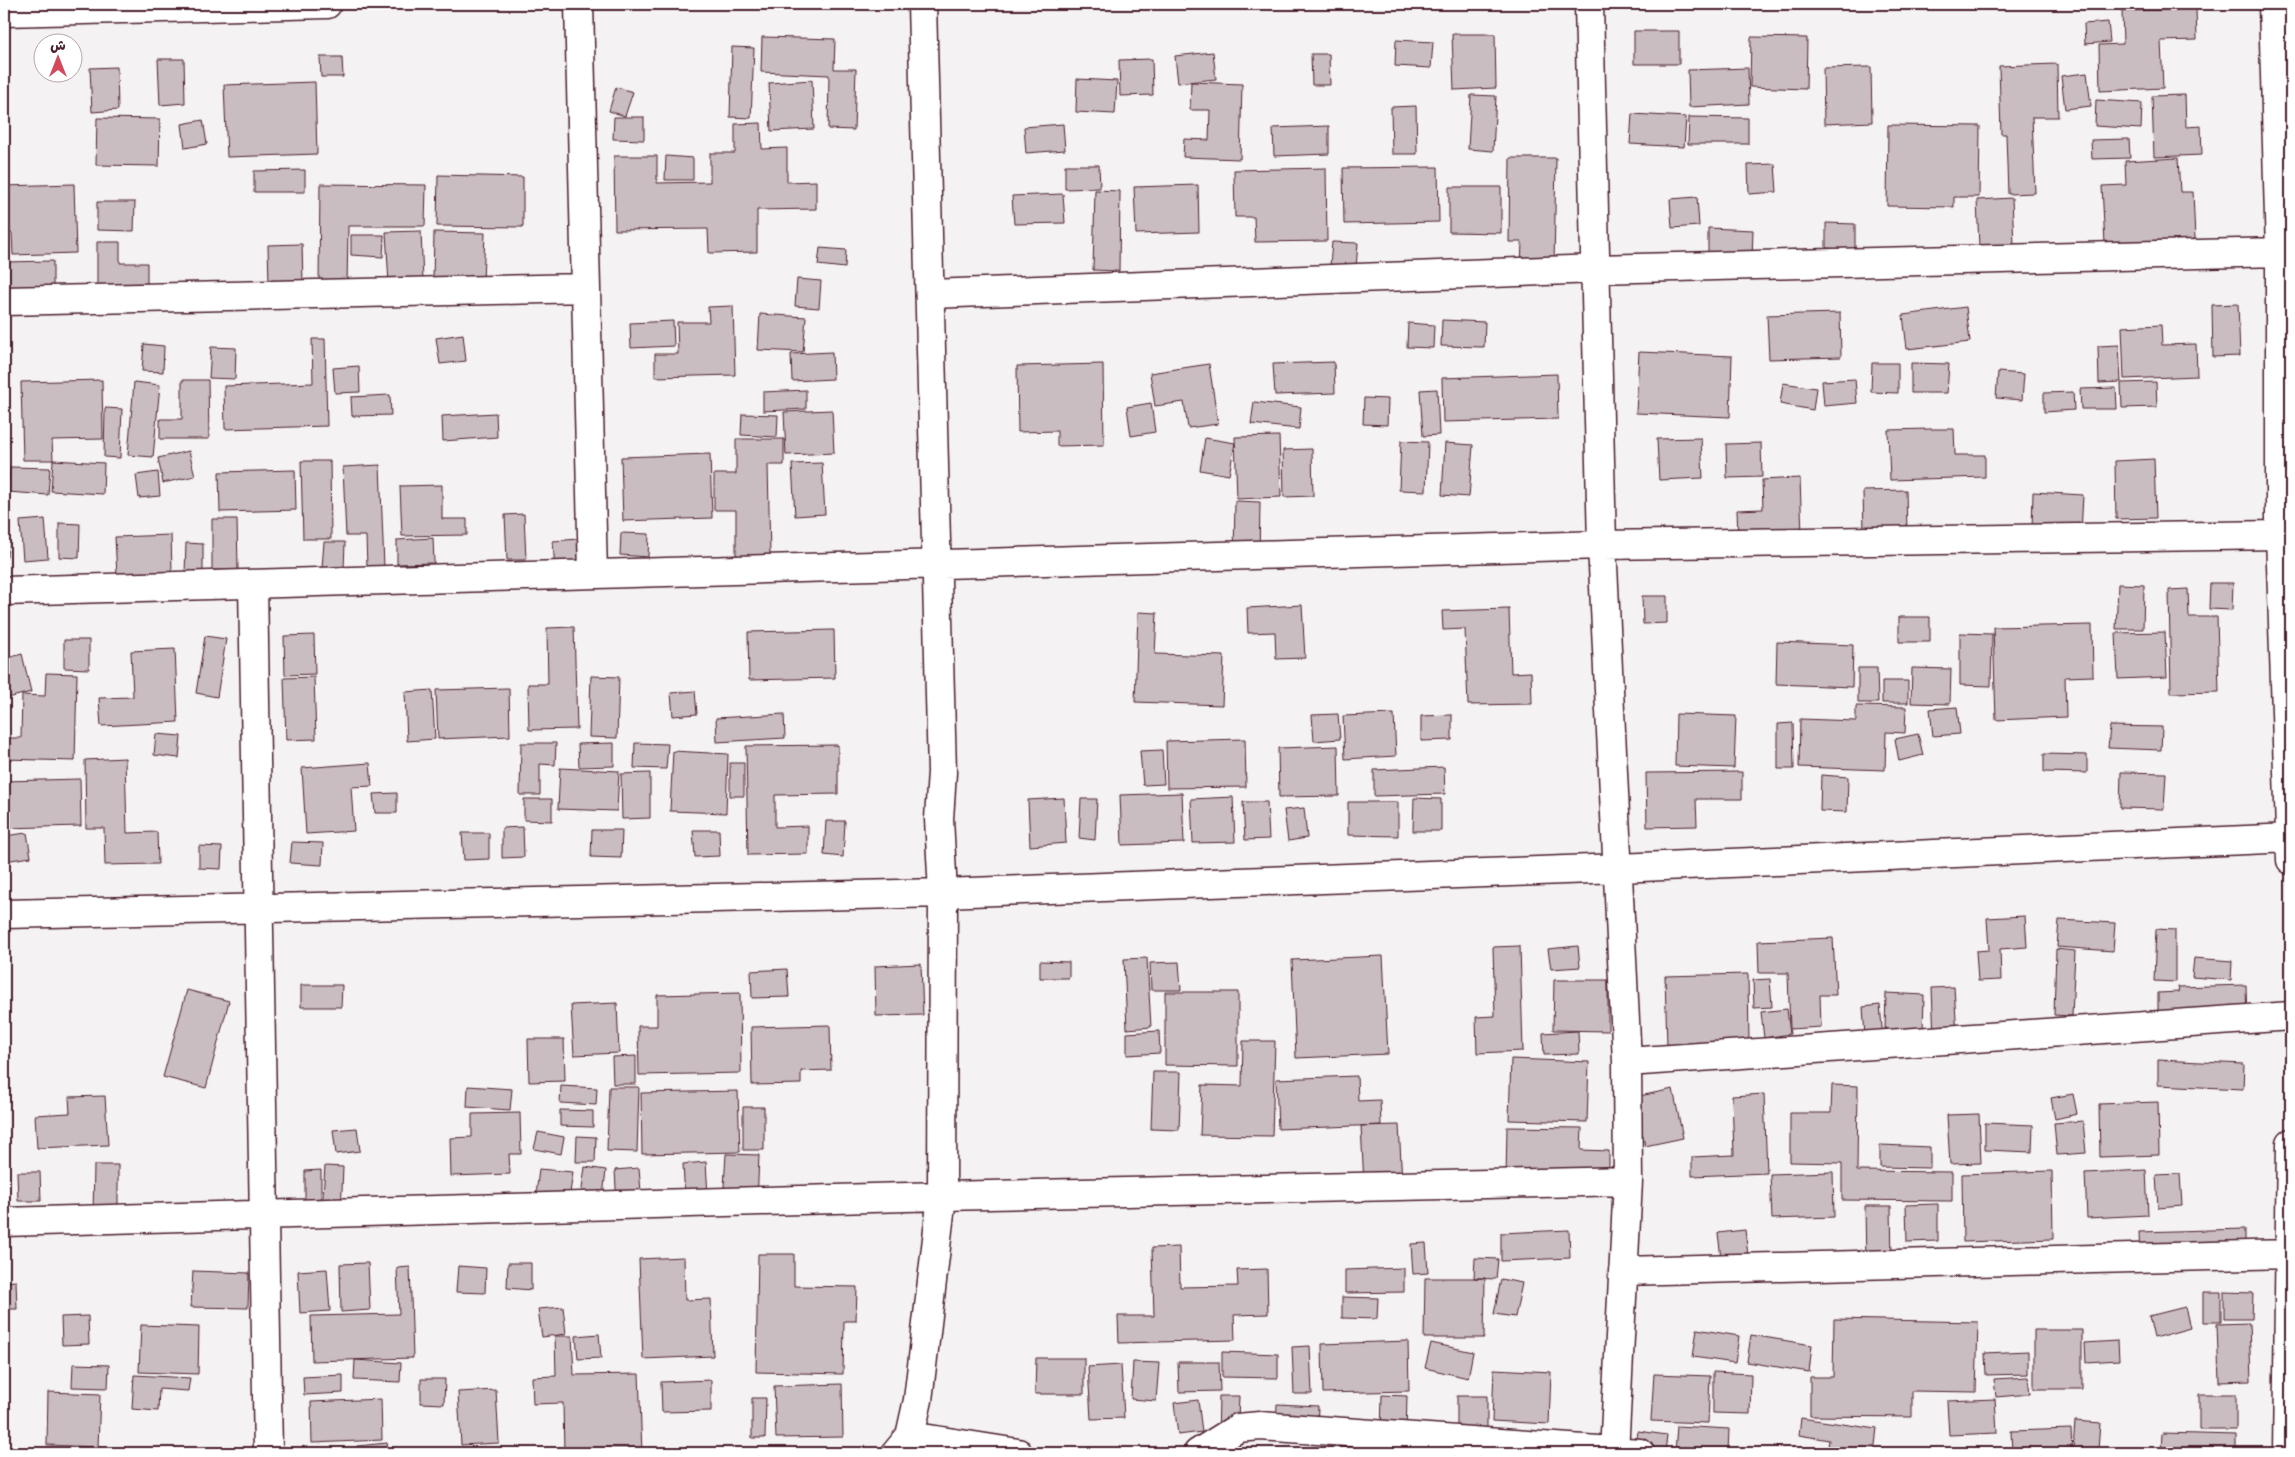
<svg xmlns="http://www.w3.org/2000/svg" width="2295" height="1457" font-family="'Gochi Hand','Playpen Sans Arabic',sans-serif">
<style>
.building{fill:#cabdc1;stroke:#4a1f2b}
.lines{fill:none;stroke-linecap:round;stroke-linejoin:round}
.minor-casing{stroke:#4a1f2b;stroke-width:31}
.minor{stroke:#fff;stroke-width:28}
</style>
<rect width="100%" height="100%" fill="#f4f2f2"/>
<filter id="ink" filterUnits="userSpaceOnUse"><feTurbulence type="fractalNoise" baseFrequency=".02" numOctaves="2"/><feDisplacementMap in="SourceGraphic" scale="10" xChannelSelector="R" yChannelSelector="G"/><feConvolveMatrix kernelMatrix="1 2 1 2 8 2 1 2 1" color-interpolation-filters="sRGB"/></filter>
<g filter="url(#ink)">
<path class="building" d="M2196 9 2197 40 2161 41 2163 88 2100 91 2099 45 2123 44 2122 11Z
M2108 22 2110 42 2085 44 2084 24Z
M1634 31H1679V64H1634Z
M1452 34H1495L1496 88 1454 90Z
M762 37 835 39 834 69H856L854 130 828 129 829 75 761 72Z
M1751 37 1807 38 1806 89 1750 87Z
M1396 40 1433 42 1431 68 1395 66Z
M732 47 754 48 751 118 730 117Z
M1213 52 1216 79 1178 83 1175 56Z
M1311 54H1329L1330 85H1312Z
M320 57H342L343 77H321Z
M158 59H184L185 103 160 105Z
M1152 59 1153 95 1120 96 1119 60Z
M2057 64 2058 117H2032L2035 193 2008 194 2006 134H2001L1999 66Z
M117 67 118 110 92 112 90 68Z
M1871 67 1872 122 1824 124 1823 68Z
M1748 68 1749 104 1689 107 1688 70Z
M2087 73 2091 106 2065 109 2061 76Z
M1077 79 1117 81 1115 114 1076 112Z
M812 80 814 129 771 131 769 83Z
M315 82 317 154 227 157 224 85Z
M1191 82 1242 84 1240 159 1183 157 1184 139 1209 140 1210 110H1190Z
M616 87 633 92 625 116 609 111Z
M1471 95 1496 96 1493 151 1468 149Z
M2185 95 2186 127 2201 126 2202 155 2154 157 2152 96Z
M2096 100 2142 103 2141 129 2095 126Z
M1416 106 1417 154H1392L1391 107Z
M1632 114 1686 117 1684 147 1630 144Z
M614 117H644V140L613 139Z
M1689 117 1748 118V144H1688Z
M97 118 160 119 159 166 96 165Z
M203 120 207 144 185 148 182 124Z
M761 123 762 149 787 148V182L816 181V209L757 210V252L709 253 708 229 615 230 614 156H657V183L710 182V153H735V124Z
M1063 124 1065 150 1026 153 1024 127Z
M1888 125 1980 126 1979 197H1954V207L1887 206Z
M1329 126V154L1274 156 1273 128Z
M2129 139 2130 158 2092 159 2091 140Z
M666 156 693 158V180H665Z
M1510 158H1556L1554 267H1521L1522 242H1509Z
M2178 158 2180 192H2193L2195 240 2105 244 2102 186 2126 185 2125 161Z
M1775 164 1777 192 1749 194 1748 165Z
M1065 165H1099L1100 188 1065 189Z
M1438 167 1439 222 1344 224 1343 168Z
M1326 168 1327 241 1255 242 1254 217H1235L1234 170Z
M305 170V192H254V171Z
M438 175 523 177V227L437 226Z
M74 184 76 253 13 255 12 233 4 234V186Z
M320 184 426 185 425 226H348L347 288 319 287Z
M1198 185 1199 232 1136 234 1134 187Z
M1449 187H1501V233L1449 232Z
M1095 190 1120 191 1119 271 1093 270Z
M1063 194 1065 223 1014 224 1012 196Z
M1697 197 1699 226 1672 228 1670 199Z
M2012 198 2014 245 1979 247 1977 200Z
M97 202H135L134 231 97 230Z
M1826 223 1855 224V250L1826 248Z
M1708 228 1753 230 1752 259 1708 258Z
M421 231 423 282 389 284 386 232Z
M434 232 485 233 483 282 433 281Z
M351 235H384L383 257 351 255Z
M97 242H120V263H147V289L97 288Z
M1332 242 1358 243 1356 268 1330 266Z
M302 244 303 283 269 284 268 245Z
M820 248 846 250 845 268 818 265Z
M53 261V290L4 291V262Z
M797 279 821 281 819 308 795 306Z
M2238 304 2240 356 2213 357 2212 305Z
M733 306 735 375 655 377V354H678L677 322H709L708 307Z
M1966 307 1970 342 1907 349 1903 315Z
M1840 313 1841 357 1769 359 1767 315Z
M760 314 806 317 803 352 758 350Z
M1442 320 1485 322 1484 347 1441 346Z
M673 321 674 346 631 348 630 323Z
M1408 323 1434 325 1433 348 1407 347Z
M2161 325 2162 345 2196 344 2197 376 2124 379 2122 327Z
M463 334 466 361 440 364 436 338Z
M312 339H325L327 426 225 429 224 386 313 383Z
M144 344 164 346 163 372 142 371Z
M2119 345 2121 382 2099 383 2098 346Z
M211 347 236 348 235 379 209 378Z
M832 352 833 379 792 381 791 354Z
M1639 352 1732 356 1730 417 1636 413Z
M1334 362 1335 393 1275 395 1273 364Z
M1872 363H1898V393L1871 392Z
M1911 363 1949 364 1947 393H1911Z
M1103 364 1104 445 1057 446V431L1018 432 1017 366Z
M1209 364 1218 424 1188 428 1184 402 1155 406 1150 373Z
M359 366 360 392 335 393 333 368Z
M1998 372 2024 374 2022 400 1996 398Z
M1557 374 1558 419 1443 422 1442 378Z
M1855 379 1857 403 1824 406 1822 381Z
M102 380 103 439 52 440 53 460H23L21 382Z
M182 380H208L209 439H160V419H182Z
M134 382 160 385 153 457 128 455Z
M2156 382 2157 407 2122 408 2121 383Z
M1783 383 1816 388 1813 410 1780 404Z
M2116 388 2117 409H2081L2080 389Z
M1437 389 1439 435 1423 436 1420 390Z
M806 390V409L763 411V392Z
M2073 392 2074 410 2044 412V393Z
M390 395 391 415 352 416 351 397Z
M1364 398 1388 399 1387 425 1363 424Z
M1254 402 1301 407 1299 429 1251 424Z
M1151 403 1155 432 1131 436 1127 407Z
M105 408 122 409 120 458 104 457Z
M832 410 834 453 786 455 784 412Z
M496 413 497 437 443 441 442 416Z
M742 414 778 415 777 437 741 435Z
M1930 429H1954L1955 455H1985V477L1890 480 1888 430Z
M1279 436 1281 497 1237 499 1235 437Z
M1205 438 1235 443 1229 475 1200 470Z
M1701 438 1703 478 1659 480 1657 439Z
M736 439H784V465H768L770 555 736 556V510H714V474H736Z
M1401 441 1428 442 1426 491 1399 490Z
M1445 443 1473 445 1469 497 1442 495Z
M1761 443 1762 477 1727 478 1726 444Z
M1312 449 1313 496 1284 497 1283 450Z
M189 451 195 476 163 483 158 458Z
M710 454 712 518 623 521 621 457Z
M2154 459 2156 518 2116 519 2115 461Z
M53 460 104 463 103 494 51 491Z
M301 461H330L331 539H303Z
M822 463 825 514 795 516 792 464Z
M380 465 384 567H367L366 536H346L343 467Z
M10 467 50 468 48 495 8 492Z
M295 470 296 510 220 512 219 472Z
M158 472 160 496 139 498 136 475Z
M1800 478 1802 536 1738 538 1737 510 1763 509 1762 480Z
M442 485V519H467V535L402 536 400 486Z
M1906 490 1907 532 1864 533 1863 491Z
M2033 492 2083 495 2081 533 2032 530Z
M1235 501 1260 502 1259 557 1234 556Z
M524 514 526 560H507L505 515Z
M45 519 48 558 23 560 20 521Z
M212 519H237L238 570H212Z
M59 523 80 524 79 558 59 557Z
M4 529 8 530 7 557H4Z
M621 533 649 534 648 557 620 555Z
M171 535 172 572 117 575 115 537Z
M433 538 434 563 397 564V540Z
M591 538 593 567 555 571 553 541Z
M324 542H345L344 569 322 568Z
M186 543 203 544V574H185Z
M2210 583H2233L2232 610 2209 609Z
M2118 584 2144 585 2143 629H2116Z
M2188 589 2189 617H2217L2219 692 2171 693 2169 590Z
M1642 596H1667V623L1643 624Z
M1302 605 1305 658 1276 659 1275 632 1248 633 1247 608Z
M1509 609 1511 673 1531 672 1532 704 1468 705 1465 629 1443 630 1442 611Z
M1138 612 1157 613 1155 654 1224 656 1222 705 1135 702Z
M1899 617H1930V642H1899Z
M2092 625 2093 676 2065 677 2066 717 1996 720 1993 627Z
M574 627 577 729 529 730 528 684H548L547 628Z
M834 630 835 678 749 680 748 632Z
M2165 632 2167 677 2118 679 2116 633Z
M1960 633 1992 634 1991 686 1960 685Z
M314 635 315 674 285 675 284 636Z
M205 636 226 639 217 697 196 693Z
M64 640H89V669L64 668Z
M1777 642 1853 645 1852 687 1776 684Z
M175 649 178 722 101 726 99 698 133 697 131 651Z
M22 654 31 692 4 699V659Z
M1858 668H1877L1878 703H1858Z
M1912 668 1951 669 1950 704 1911 703Z
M46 673 77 674 75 761 4 759V738H21L22 695 45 696Z
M591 676 619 677 617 738 589 737Z
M314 677 316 739 286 740 284 678Z
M1882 681H1908V703H1882Z
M509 688 510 736 438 739 436 690Z
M432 690 435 739 407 741 405 692Z
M695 691 697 714 673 716 671 693Z
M1856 706 1906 707 1905 733 1886 732 1885 770 1799 767 1800 719 1856 721Z
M1957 707 1960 734 1933 736 1930 709Z
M784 714 785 738 717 742 716 718Z
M1338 714 1340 739 1314 741 1312 715Z
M1394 714 1396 756 1345 759 1343 716Z
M1676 714 1736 716 1734 768 1675 766Z
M1452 715V740L1421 741V716Z
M1793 723 1794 769H1778V724Z
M2110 726 2162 727 2161 750 2108 748Z
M156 734 181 736 179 758 154 755Z
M1918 734 1923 755 1899 761 1895 739Z
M1245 739 1246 787 1167 788 1166 741Z
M521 743H556L555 765 540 764V795H520Z
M614 743V766L579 767 578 744Z
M635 743 668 744 666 769 634 768Z
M838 745V794L775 795V827L808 826V854L748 855 746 746Z
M1338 746 1339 796 1279 797 1278 748Z
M1162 750 1164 784 1143 785 1140 751Z
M673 751 728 754 726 813 670 811Z
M2044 754 2087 755V773L2044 772Z
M125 758 127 833 157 832 158 864 105 865 104 828H86L85 760Z
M370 763 372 786 351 787 354 831 306 834 302 768Z
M730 763H744V796H730Z
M1444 767 1445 794 1374 796V770Z
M560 768 619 771 617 811 558 809Z
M1742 772V799H1696L1697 826 1647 827 1646 773Z
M2121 772 2166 773 2164 809 2120 808Z
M650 773V818L622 819 621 774Z
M1821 775 1848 777 1847 812 1820 811Z
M80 779 81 826 5 828 4 781Z
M397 793V813H375L373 794Z
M1182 793 1184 843 1122 845 1120 795Z
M1233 797 1235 842 1193 843 1191 799Z
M1064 798 1066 843 1030 846 1028 800Z
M1414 798 1441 799V831H1413Z
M524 799H552V821L524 820Z
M1081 799H1097L1095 840 1079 838Z
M1243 802H1267L1269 839 1245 840Z
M1348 802H1398V836L1348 835Z
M1304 808 1307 838 1288 841 1284 810Z
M826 821H845L843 857 824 855Z
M523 827 524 857 502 858V828Z
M592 830H622L621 858 591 857Z
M693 830H719L720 856 695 857Z
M27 833 31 857 4 861V836Z
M462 833H489V859L464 860Z
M292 842 323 843 322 865 290 863Z
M199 846 222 847 221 869 199 868Z
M2025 916 2027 947 2000 949 2001 980 1978 981 1976 951 1989 950 1987 918Z
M2059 920 2115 923 2113 951 2057 947Z
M2156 929 2175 930V982L2154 981Z
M1833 938 1836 995H1820L1821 1027 1790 1029 1788 973H1759L1758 941Z
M1520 946 1523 1051 1477 1053 1476 1017 1495 1016 1493 947Z
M1578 946 1580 967 1551 969 1548 949Z
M2056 949 2075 951 2072 1016 2054 1015Z
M1383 956 1388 1054 1296 1058 1292 960Z
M1147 958 1151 1027 1127 1029 1124 959Z
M2194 958 2232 961 2231 980 2192 977Z
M1040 961 1069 962V978H1040Z
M1179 962 1181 990H1151L1150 963Z
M921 964 923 1015 876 1016 875 966Z
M787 969 789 997 752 998 751 971Z
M1748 974 1749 1044 1667 1046 1665 976Z
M1770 979 1772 1007 1754 1008 1753 980Z
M1554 980H1608V1031L1553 1030Z
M301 985H342L341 1007H301Z
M2246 985 2247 1026 2158 1029V993L2179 992 2178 987Z
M1954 987 1957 1036 1934 1038 1932 988Z
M187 990 229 1001 206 1088 163 1077Z
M1165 992H1238V1066L1165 1065Z
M740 993 741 1073 639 1075 638 1026H657V995Z
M1886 993 1924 995 1923 1031 1885 1029Z
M617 1003 619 1053 574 1055 571 1005Z
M1880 1005 1884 1050 1866 1051 1863 1007Z
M1787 1009 1790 1034 1764 1038 1761 1012Z
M830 1025 831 1070 801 1071V1084L752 1085 751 1027Z
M1159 1031 1160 1053 1127 1055V1033Z
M1578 1031 1579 1054 1544 1055 1543 1033Z
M528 1039H564L565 1081 529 1082Z
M1243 1041H1275L1272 1136 1200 1135 1202 1085 1242 1086Z
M636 1056V1084H613L612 1057Z
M1511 1059 1589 1062 1587 1122 1509 1120Z
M2158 1060 2244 1064 2243 1089 2158 1085Z
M1153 1072H1181L1179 1130 1151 1129Z
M1357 1076 1358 1101 1380 1100 1381 1125 1278 1129 1276 1079Z
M1832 1085 1858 1086 1857 1171 1952 1172V1201L1842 1200V1163L1790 1162V1113H1831Z
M468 1086 512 1089 510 1110 467 1107Z
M561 1086 597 1088 596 1105 560 1103Z
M609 1087H639L637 1152 607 1151Z
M1673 1089 1683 1138 1645 1146 1635 1097Z
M738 1091 740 1152 642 1154 641 1093Z
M1764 1094 1767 1173 1692 1176V1157L1734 1155 1732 1096Z
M2073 1094 2077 1114 2055 1119 2051 1098Z
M105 1096 108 1145 37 1148 35 1115 70 1113 69 1097Z
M2158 1102 2159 1155 2100 1157 2099 1104Z
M743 1107H764V1150H743Z
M560 1110 593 1111V1127L560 1126Z
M520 1113 521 1154H509L510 1174 451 1176 450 1138 472 1137V1114Z
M1979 1114 1981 1163 1950 1164 1947 1115Z
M2083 1121 2086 1153 2057 1155 2054 1123Z
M1985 1123 2033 1125 2032 1152 1985 1150Z
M1399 1125 1402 1182 1364 1184 1361 1126Z
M1507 1127 1582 1128 1581 1150 1609 1151V1177L1506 1179Z
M357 1128 360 1151 336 1154 333 1130Z
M538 1132 564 1137 561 1154 534 1149Z
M577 1136 596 1137 595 1162H576Z
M1880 1145 1930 1147V1168L1880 1167Z
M726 1154 759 1155 757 1205 723 1203Z
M706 1162 708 1196 685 1198 683 1164Z
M94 1165H118V1216L93 1215Z
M325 1166 343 1167 341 1212 322 1211Z
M585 1167 606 1170 602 1205 580 1203Z
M639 1168 642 1204 617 1206 615 1170Z
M539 1169 573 1172 569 1200 536 1196Z
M321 1170V1210H305V1171Z
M2146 1170 2148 1215 2087 1218 2085 1173Z
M2052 1171 2053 1239 1963 1242 1962 1174Z
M17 1172H40L41 1201H18Z
M1833 1172 1834 1217 1772 1219 1770 1174Z
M2180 1174 2182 1206 2158 1208 2156 1175Z
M1938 1204V1241L1907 1242 1906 1205Z
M1865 1206H1891L1892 1264H1866Z
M2245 1229V1257L2140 1259 2139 1232Z
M1569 1230 1570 1258 1501 1261V1233Z
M1745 1230 1748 1255 1721 1258 1718 1233Z
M1426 1243 1428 1273 1413 1274 1411 1244Z
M1179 1247 1180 1287 1238 1286 1237 1270 1267 1269 1268 1314 1234 1315 1235 1340 1119 1343 1118 1316H1154L1152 1248Z
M758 1254H794V1286L857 1287 856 1321H844L843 1374 756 1372Z
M684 1257 685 1300 711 1299 713 1356 643 1359 639 1259Z
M1475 1258 1498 1259 1496 1279 1474 1278Z
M368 1263 370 1310 341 1312 340 1264Z
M508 1263H531V1290L507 1288Z
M458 1266 486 1268 485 1293 456 1292Z
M410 1267 413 1358 312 1361 311 1316 399 1314 397 1268Z
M1404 1268V1292L1345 1293V1270Z
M327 1269 330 1311 300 1313 298 1271Z
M193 1271 249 1273 248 1308 191 1307Z
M1425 1278H1485L1484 1338H1424Z
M1501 1279 1522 1283 1515 1317 1494 1314Z
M16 1281 17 1309H4V1282Z
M2203 1292H2221V1322H2203Z
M2224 1292 2253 1293 2252 1319H2224Z
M1342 1297 1378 1298 1377 1319 1342 1318Z
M563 1307 566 1334 542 1337 538 1309Z
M2185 1307 2190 1328 2154 1338 2149 1316Z
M88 1316 89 1344 62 1345 61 1317Z
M1834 1319 1978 1322 1976 1392 1912 1391V1417L1810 1416V1377H1833Z
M2249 1323 2251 1381 2219 1382 2217 1324Z
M141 1325 199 1327 198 1374 139 1372Z
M1697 1329 1739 1336 1735 1363 1693 1357Z
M2034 1330H2082V1389H2034Z
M599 1334 601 1358 578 1359 576 1336Z
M1751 1335 1812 1345 1809 1372 1747 1362Z
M555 1336H572L574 1375 639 1374 642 1453H564L563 1403 533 1404 532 1377 556 1376Z
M1408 1341 1409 1391 1323 1393 1322 1344Z
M2118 1341 2119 1360 2086 1362 2085 1343Z
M1431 1343 1473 1352 1468 1378 1425 1368Z
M1310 1346 1312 1394H1294L1292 1347Z
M2028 1351V1374L1986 1375 1985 1353Z
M1222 1352 1278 1354V1378L1222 1377Z
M1036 1358H1084V1394H1035Z
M355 1360 401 1363 400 1382 354 1380Z
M1133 1362 1159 1363 1156 1401 1131 1399Z
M1178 1362H1219L1220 1391 1179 1392Z
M73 1364 109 1365 108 1388 72 1387Z
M1121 1365 1124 1418 1091 1419 1088 1367Z
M1494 1369 1551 1372 1549 1424 1492 1421Z
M1713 1372 1751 1374 1750 1414 1713 1413Z
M1654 1374 1710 1376 1708 1423 1651 1421Z
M134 1375 190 1378 188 1391 159 1389 158 1411 132 1409Z
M343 1375V1393L304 1395 303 1377Z
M2028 1377 2030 1394 1996 1397 1994 1379Z
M421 1379H445L444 1404 421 1403Z
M711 1380V1411L662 1412 661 1382Z
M842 1384 843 1437 776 1438 774 1386Z
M496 1390 499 1443 461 1445 458 1392Z
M48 1392 100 1394 98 1447 47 1445Z
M2199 1394H2236V1430H2199Z
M1382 1395 1407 1396 1406 1437 1381 1436Z
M1219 1396H1239L1237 1443H1218Z
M1457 1396H1487V1443H1457Z
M752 1398H766L765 1438H752Z
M381 1399 382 1440 312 1443 311 1402Z
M1995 1399 1997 1433 1949 1435 1947 1401Z
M1198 1400 1202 1432 1178 1435 1174 1403Z
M1277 1404 1318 1406 1317 1431 1276 1429Z
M1801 1418 1877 1429 1874 1453H1827L1829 1440 1799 1435Z
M2075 1421 2100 1423 2098 1450 2073 1449Z
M1677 1426 1729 1429 1728 1453H1675Z
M2071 1429 2072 1453H2012L2011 1431Z
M1638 1431 1667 1435 1665 1453H1635Z
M2162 1433 2236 1435V1453H2161Z
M387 1443 389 1453H357V1446Z"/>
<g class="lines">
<defs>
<path id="minor" d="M579 4 593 574
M1589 4 1602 545 1627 1062 1628 1181 1614 1453
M2273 4 2280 252V535L2291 860
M4 12 327 4
M930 294 1596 269 2280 252
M4 301 586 288
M253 584 268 1453
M4 591 1602 545 2280 535 2291 545
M4 914 943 893 1619 868 2291 838
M1627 1062 2291 1016
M4 1222 942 1196 1628 1181
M1623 1271 2288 1254
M910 1436 1018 1453
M896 1453 910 1436 918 1400 942 1196 943 893 939 819 942 772 922 4
M1198 1453 1238 1428 1260 1426 1640 1453
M2287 1453 2291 1143"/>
</defs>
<use href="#minor" class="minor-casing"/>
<use href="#minor" class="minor"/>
</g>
</g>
<rect width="2295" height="1457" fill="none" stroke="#fff" stroke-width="20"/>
<rect x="10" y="10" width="2275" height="1437" fill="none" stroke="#4a1f2b" stroke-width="2" filter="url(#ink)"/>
<g transform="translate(58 58)"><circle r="24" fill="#ffffff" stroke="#b7a5aa"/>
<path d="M0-4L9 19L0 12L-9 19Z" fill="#d1495b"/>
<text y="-8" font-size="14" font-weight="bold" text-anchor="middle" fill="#4a1f2b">ش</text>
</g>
</svg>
